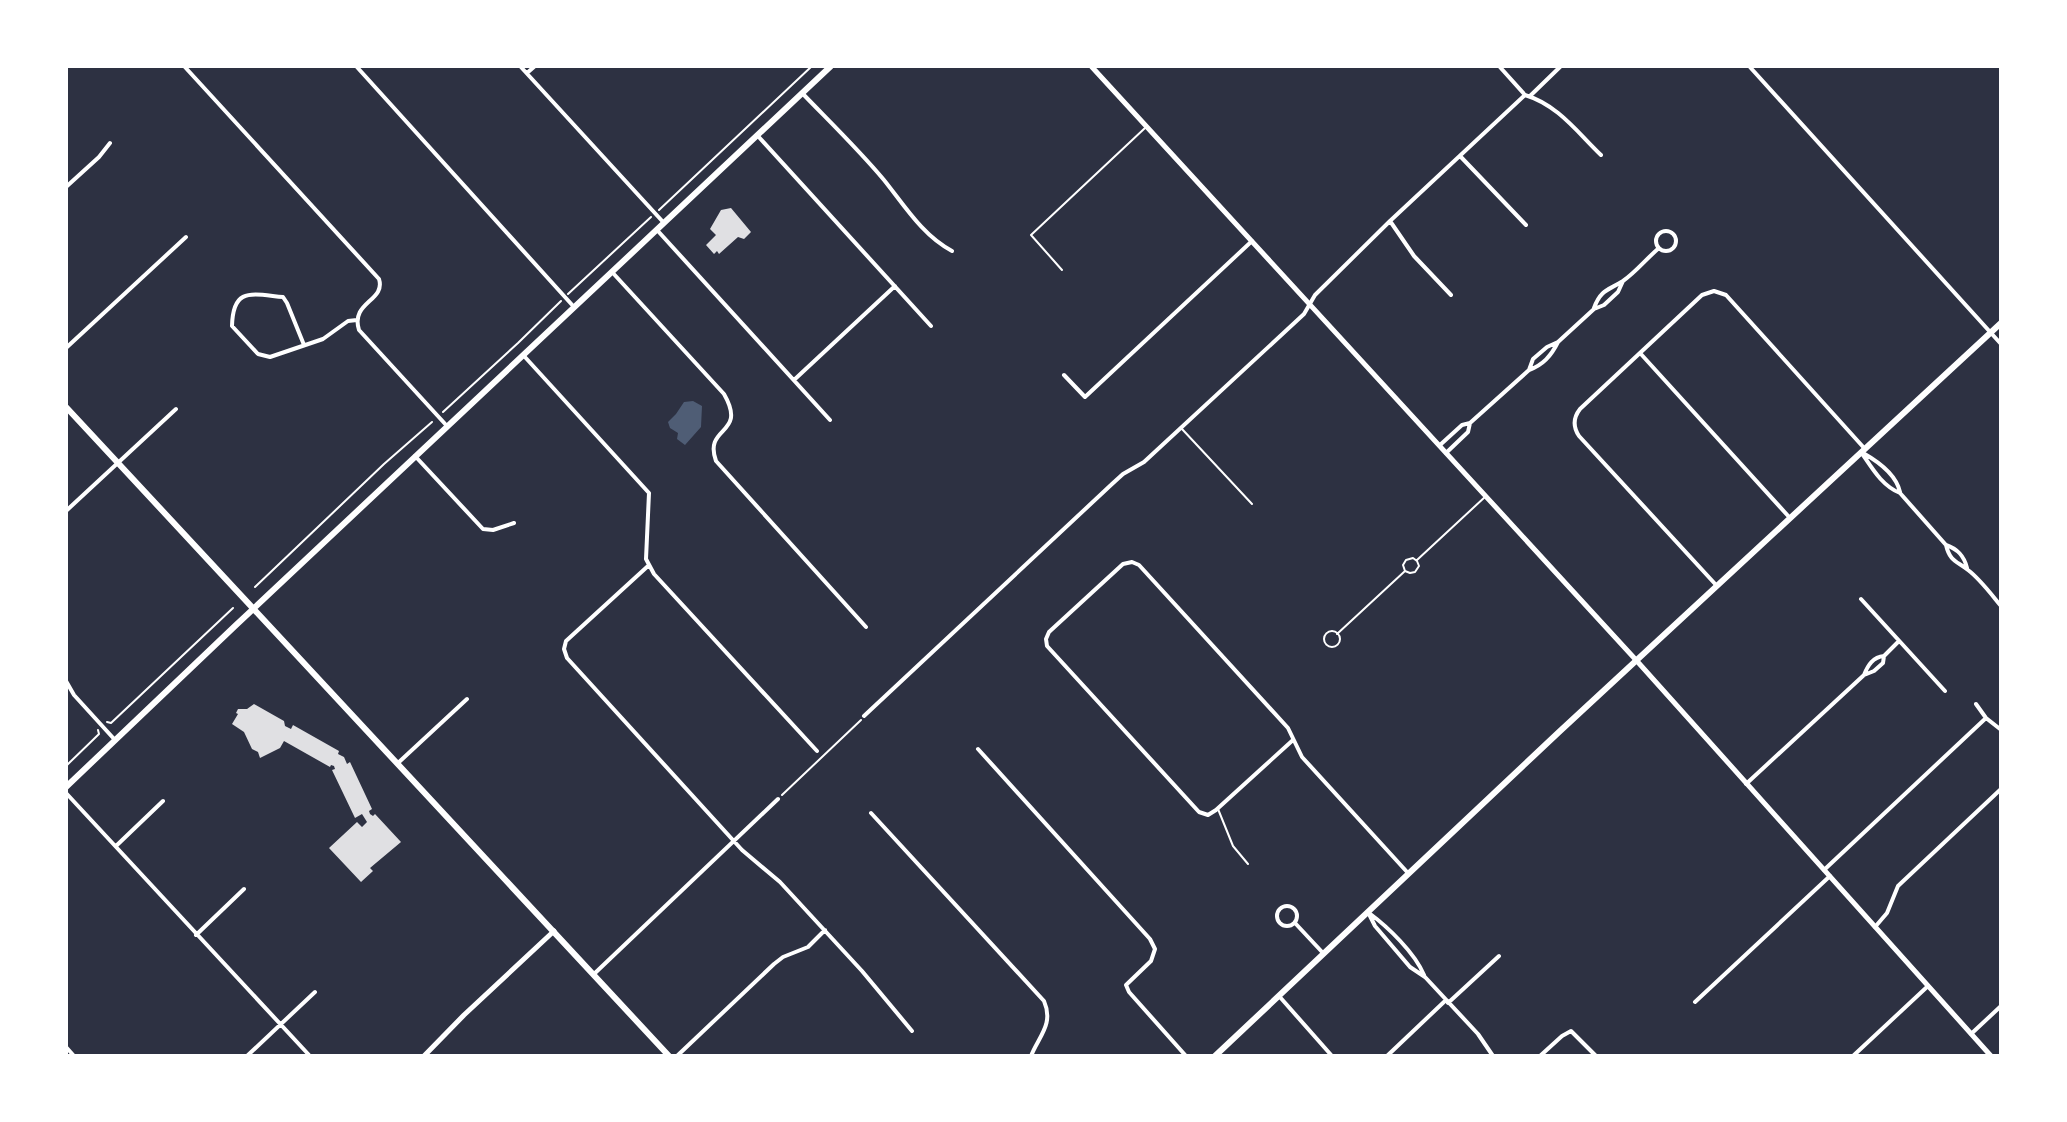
<svg xmlns="http://www.w3.org/2000/svg" width="2067" height="1122" font-family="'Noto Serif',serif">
<style>
.water{fill:#4f5d75}
.building{fill:#e0e0e3}
.lines{fill:none;stroke-linecap:round;stroke-linejoin:round}
.path{stroke:#fff;stroke-width:2}
.service{stroke:#fff;stroke-width:2}
.minor{stroke:#fff;stroke-width:4}
.tertiary{stroke:#fff;stroke-width:5}
.secondary{stroke:#fff;stroke-width:6}
</style>
<rect width="100%" height="100%" fill="#2d3142"/>
<path class="water" d="M693 401 702 406 701 427 685 445 677 439 678 433 670 428 668 422 676 414 684 402Z"/>
<path class="building" d="M731 208 751 232 744 239 738 237 719 254 717 251 714 254 706 245 716 235 710 229 721 210Z
M254 704 284 721 285 726 291 729 293 725 339 751 338 754 344 757 347 764 350 762 372 809 369 811 370 814 373 816 375 814 401 842 370 868 373 871 361 882 329 848 357 822 362 827 367 822 362 814 355 818 332 770 335 769 334 766 331 765 330 767 284 741 280 748 260 758 258 752 252 749 244 732 232 724 238 714 236 713 238 709H247Z"/>
<g class="lines">
<path class="path" d="M659 210 812 66
M568 294 651 217
M443 412 518 343 561 301
M255 587 384 464 432 422
M107 722 111 723 233 608
M66 766 99 734 98 730
M782 795 861 720"/>
<path class="service" d="M1062 270 1031 235 1145 128
M1182 429 1252 504
M1417 560 1486 496
M1324 639a8 8 0 1 1 16 0a8 8 0 1 1-16 0Z
M1337 634 1405 571 1403 565 1406 560 1413 558 1417 561 1419 566 1415 572 1410 573 1405 571
M1218 809 1233 846 1248 864"/>
<path class="minor" d="M184 66 379 279C386 301 350 302 359 330L447 426
M356 66 574 307
M520 66 664 223
M1499 66 1525 95
M1749 66 2001 344
M527 73 535 66
M803 94C830 122 859 150 884 180 904 205 923 236 952 251
M1525 95C1558 105 1577 132 1601 155
M1530 96 1561 66
M757 135 931 326
M1460 156 1526 225
M66 187 99 157 110 143
M1390 221 1414 256 1451 295
M657 230 830 420
M1656 241a10 10 0 1 1 20 0a10 10 0 1 1-20 0Z
M612 272 724 394C748 436 703 425 716 461L866 627
M1594 308C1601 289 1609 290 1623 281 1636 272 1647 258 1659 248
M304 345 287 303 283 297C251 294 233 287 232 326L258 354 270 357 323 339 348 321 357 320
M66 348 186 237
M1640 353 1790 518
M524 356 649 493 646 559 654 574 817 751
M1529 370 1533 359 1547 347 1558 342 1594 309 1604 305 1618 292 1623 281
M1064 375 1085 397 1252 241
M794 380 895 286
M1440 445 1462 425 1470 423 1529 370C1543 365 1551 356 1558 342
M1861 452C1872 468 1882 486 1900 493L1946 545C1950 562 1957 561 1968 570 1980 579 1991 594 2001 606
M1446 453 1468 432 1470 423
M1863 453C1879 462 1896 474 1900 492
M415 456 483 529 493 530 514 523
M66 511 176 409
M1946 545C1958 549 1964 556 1967 568
M648 566 566 641 564 649 567 658 742 850 780 882 862 971 912 1031
M1717 586 1579 436C1573 427 1573 418 1580 409L1702 295 1714 291 1726 295 1865 449
M1861 599 1945 691
M1864 675C1868 665 1873 657 1884 656
M66 681 74 695 115 740
M1976 704 1986 718 2000 729
M864 716 1112 484 1123 474 1144 462 1304 314 1315 295 1390 221 1525 95
M1293 740 1216 810 1208 815 1199 812 1047 646 1046 639 1049 632 1123 564 1132 562 1139 565 1288 728 1302 757 1408 873
M978 749 1150 939 1155 949 1151 961 1126 985 1129 992 1186 1056
M398 763 467 699
M1746 784 1864 675 1874 671 1883 663 1884 656 1899 641
M66 793 309 1055
M871 813 1044 1001C1054 1024 1039 1036 1031 1056
M116 846 163 801
M1824 870 1986 718
M1277 916a10 10 0 1 1 20 0a10 10 0 1 1-20 0Z
M1368 912 1375 926 1410 967 1425 977 1478 1034 1493 1056
M1369 913C1388 927 1415 953 1424 975
M1295 923 1323 953
M1875 927 1887 913 1898 886 2001 789
M196 935 244 889
M594 974 778 799
M1279 996 1332 1056
M1695 1002 1830 876
M1448 1003 1499 956
M1971 1034 2001 1006
M66 1047 74 1056
M247 1056 315 992
M677 1056 774 964 783 957 808 947 825 930
M1387 1056 1446 1000
M1540 1056 1562 1036 1571 1031 1596 1056
M1853 1056 1928 986"/>
<path class="tertiary" d="M1091 66 1636 660 1991 1056
M424 1056 464 1015 554 931"/>
<path class="secondary" d="M66 407 669 1056
M66 787 235 626 831 66
M1215 1056 1559 732 2001 323"/>
</g>
<rect width="2067" height="1122" fill="none" stroke="#ffffff" stroke-width="136"/>
</svg>
